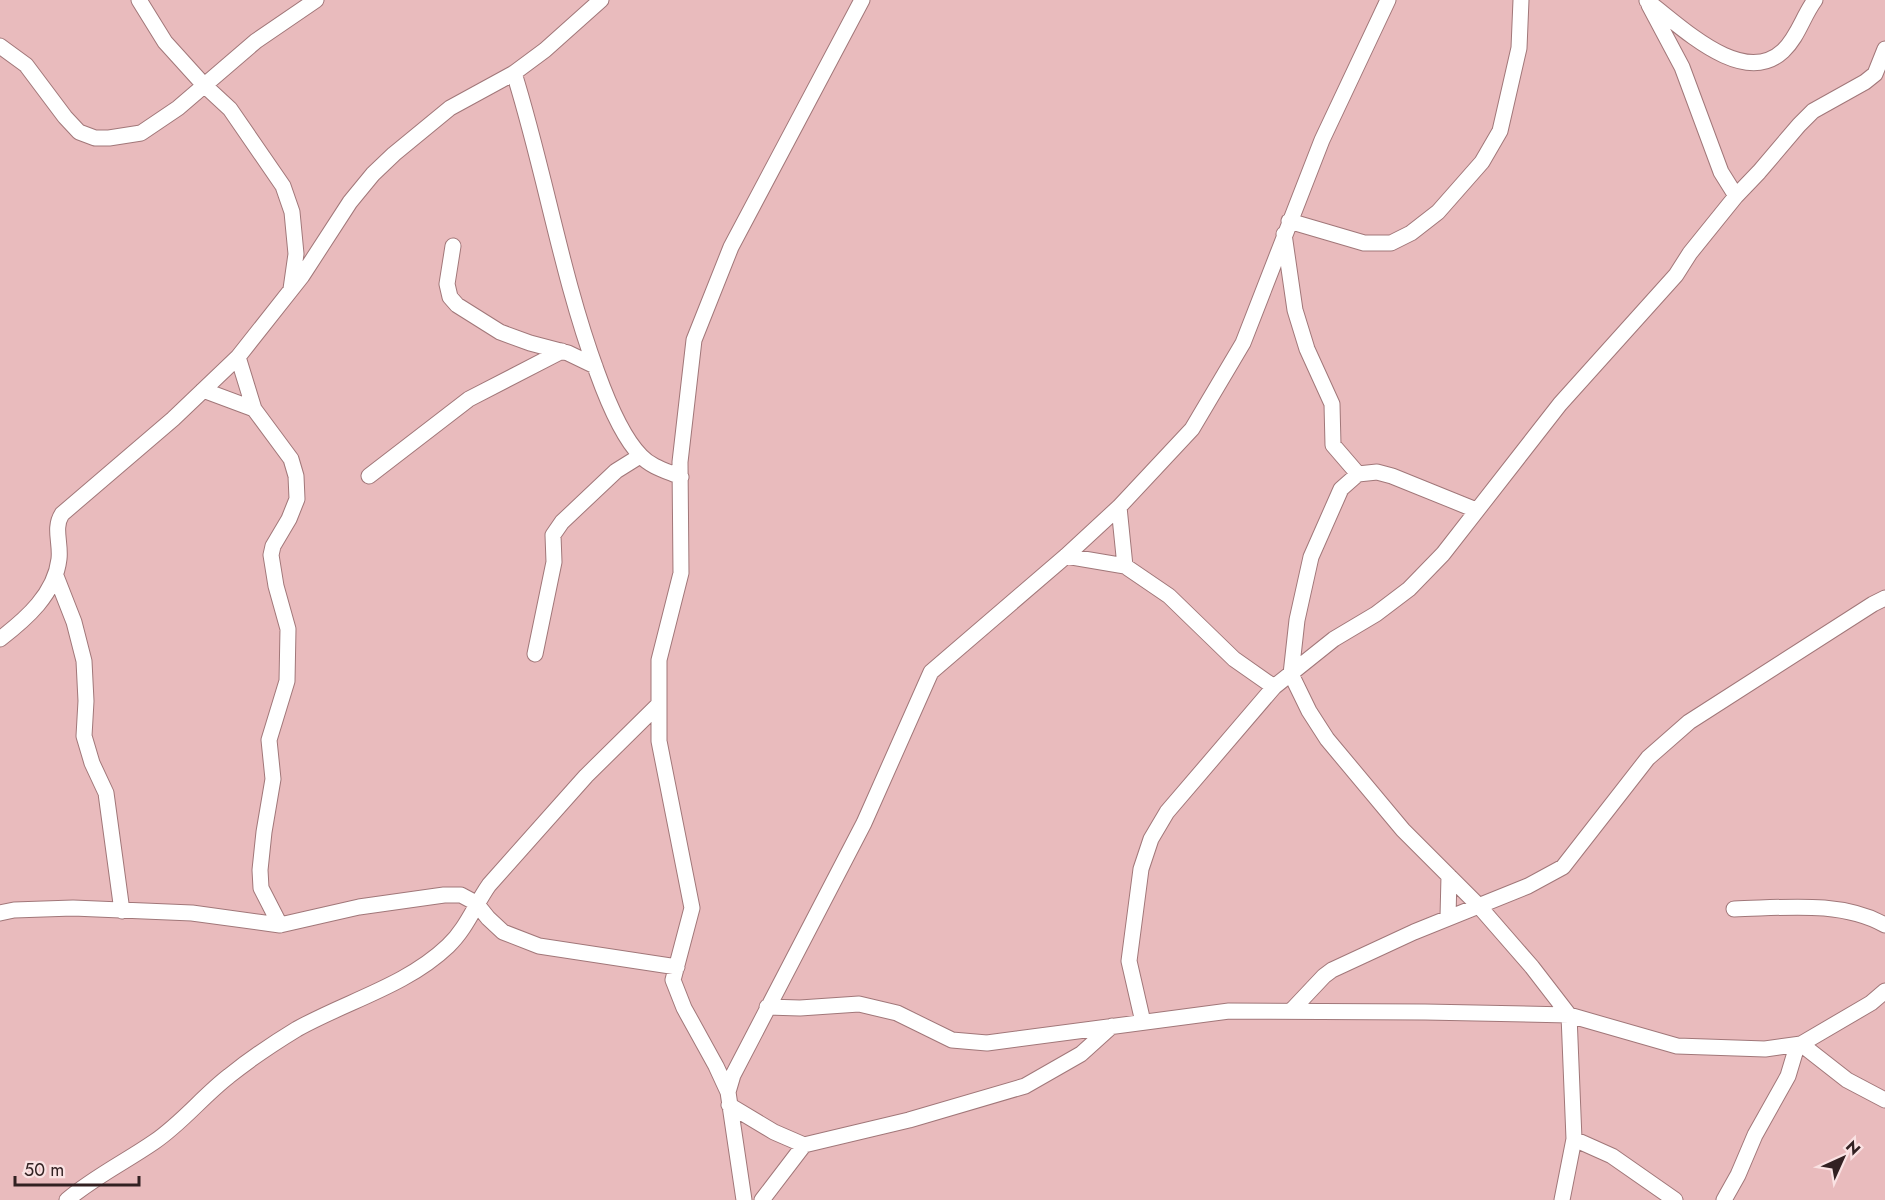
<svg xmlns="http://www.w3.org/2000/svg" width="1885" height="1200" font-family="Jost,sans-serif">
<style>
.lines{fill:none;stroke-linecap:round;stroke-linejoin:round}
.street-casing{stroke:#a17779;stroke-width:17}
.street{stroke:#fff;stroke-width:15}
</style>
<rect width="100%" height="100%" fill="#e9bbbd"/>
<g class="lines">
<defs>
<path id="street" d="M139 0 165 42 203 84 230 109 283 186 292 212 296 254 291 289
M1647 1C1679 24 1742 89 1783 51 1798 37 1803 16 1815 0
M1649 5 1682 67 1721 172 1736 196
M0 46 26 65 65 117 79 132 95 138H109L141 133 178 108 256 41 316 0
M514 73C545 172 561 274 597 372 606 397 622 437 641 456 651 467 667 471 681 477
M1289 221 1364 243H1391L1411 233 1438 212 1482 162 1500 131 1519 48 1521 0
M1284 234 1295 310 1307 349 1332 404 1333 445 1358 474
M453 246 447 284 450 297 457 305 500 332 530 343 568 353 595 366
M238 357 254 409 291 459 296 476 297 499 289 519 273 546 271 555 276 586 288 629 287 681 269 740 273 779 264 832 260 870 261 888 280 925
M203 390 254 409
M369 476 469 399 562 351
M1119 507 1125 566
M1476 510 1392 476 1377 472 1358 474 1341 489 1311 557 1297 620 1291 674 1309 711 1327 739 1403 830 1478 905 1532 967 1569 1015 1574 1139 1562 1200
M1066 556 1125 566 1169 596 1234 659 1274 687
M56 576 74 622 84 661 86 701 84 736 92 763 106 793 122 911
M0 639C26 619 55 594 59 559 61 543 53 528 62 514L173 419 238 357 302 276 350 202 373 174 394 154 450 108 514 73 545 50 601 0
M535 654 554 562 553 535 562 522 616 471 640 456
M1734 909C1783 908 1840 900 1885 925
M0 913 14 910 73 908 192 913 280 925 359 907 444 895H461L476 903 488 918 503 932 539 946 677 967
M1448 917 1449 876
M767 1007 800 1008 859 1004 897 1013 952 1040 987 1043 1229 1011 1425 1012 1569 1015 1677 1046 1765 1049 1801 1044 1871 1003 1885 991
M1291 1011 1324 976 1332 970 1414 932 1528 886 1563 867 1648 758 1689 722 1873 604 1885 598
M1143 1022 1129 961 1141 869 1151 839 1167 812 1274 687 1334 639 1376 614 1409 589 1443 554 1560 404 1676 275 1690 253 1736 196 1759 172 1799 125 1813 111 1865 82 1875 74 1885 49
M1801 1044 1847 1080 1885 1100
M728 1092 716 1066 684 1008 673 980 692 908 659 741V660L681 573 680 462 694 340 731 247 862 0
M729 1105 774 1132 804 1145 909 1120 1025 1086 1081 1054 1112 1026
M1574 1139 1612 1156 1675 1200
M67 1200C94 1177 125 1162 154 1142 182 1123 203 1096 229 1076 250 1059 274 1043 297 1029 347 1001 406 986 448 946 466 929 475 905 489 885L586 776 659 704
M744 1200 728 1092 733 1075 864 823 931 672 1066 556 1119 507 1192 429 1243 343 1322 140 1388 0
M762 1200 804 1145
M1724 1200 1738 1175 1755 1135 1788 1076 1797 1046"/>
</defs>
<use href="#street" class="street-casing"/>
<use href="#street" class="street"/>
</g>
<g transform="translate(1843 1158) rotate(45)" stroke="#fae2e3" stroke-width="4.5" paint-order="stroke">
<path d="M0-4.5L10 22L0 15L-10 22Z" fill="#322122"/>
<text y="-9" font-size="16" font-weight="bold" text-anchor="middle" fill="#322122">N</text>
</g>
<path d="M15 1176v9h124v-9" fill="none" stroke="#322122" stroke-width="3"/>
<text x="24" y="1176" font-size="18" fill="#322122" stroke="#fae2e3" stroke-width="4.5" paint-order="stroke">50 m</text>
</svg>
